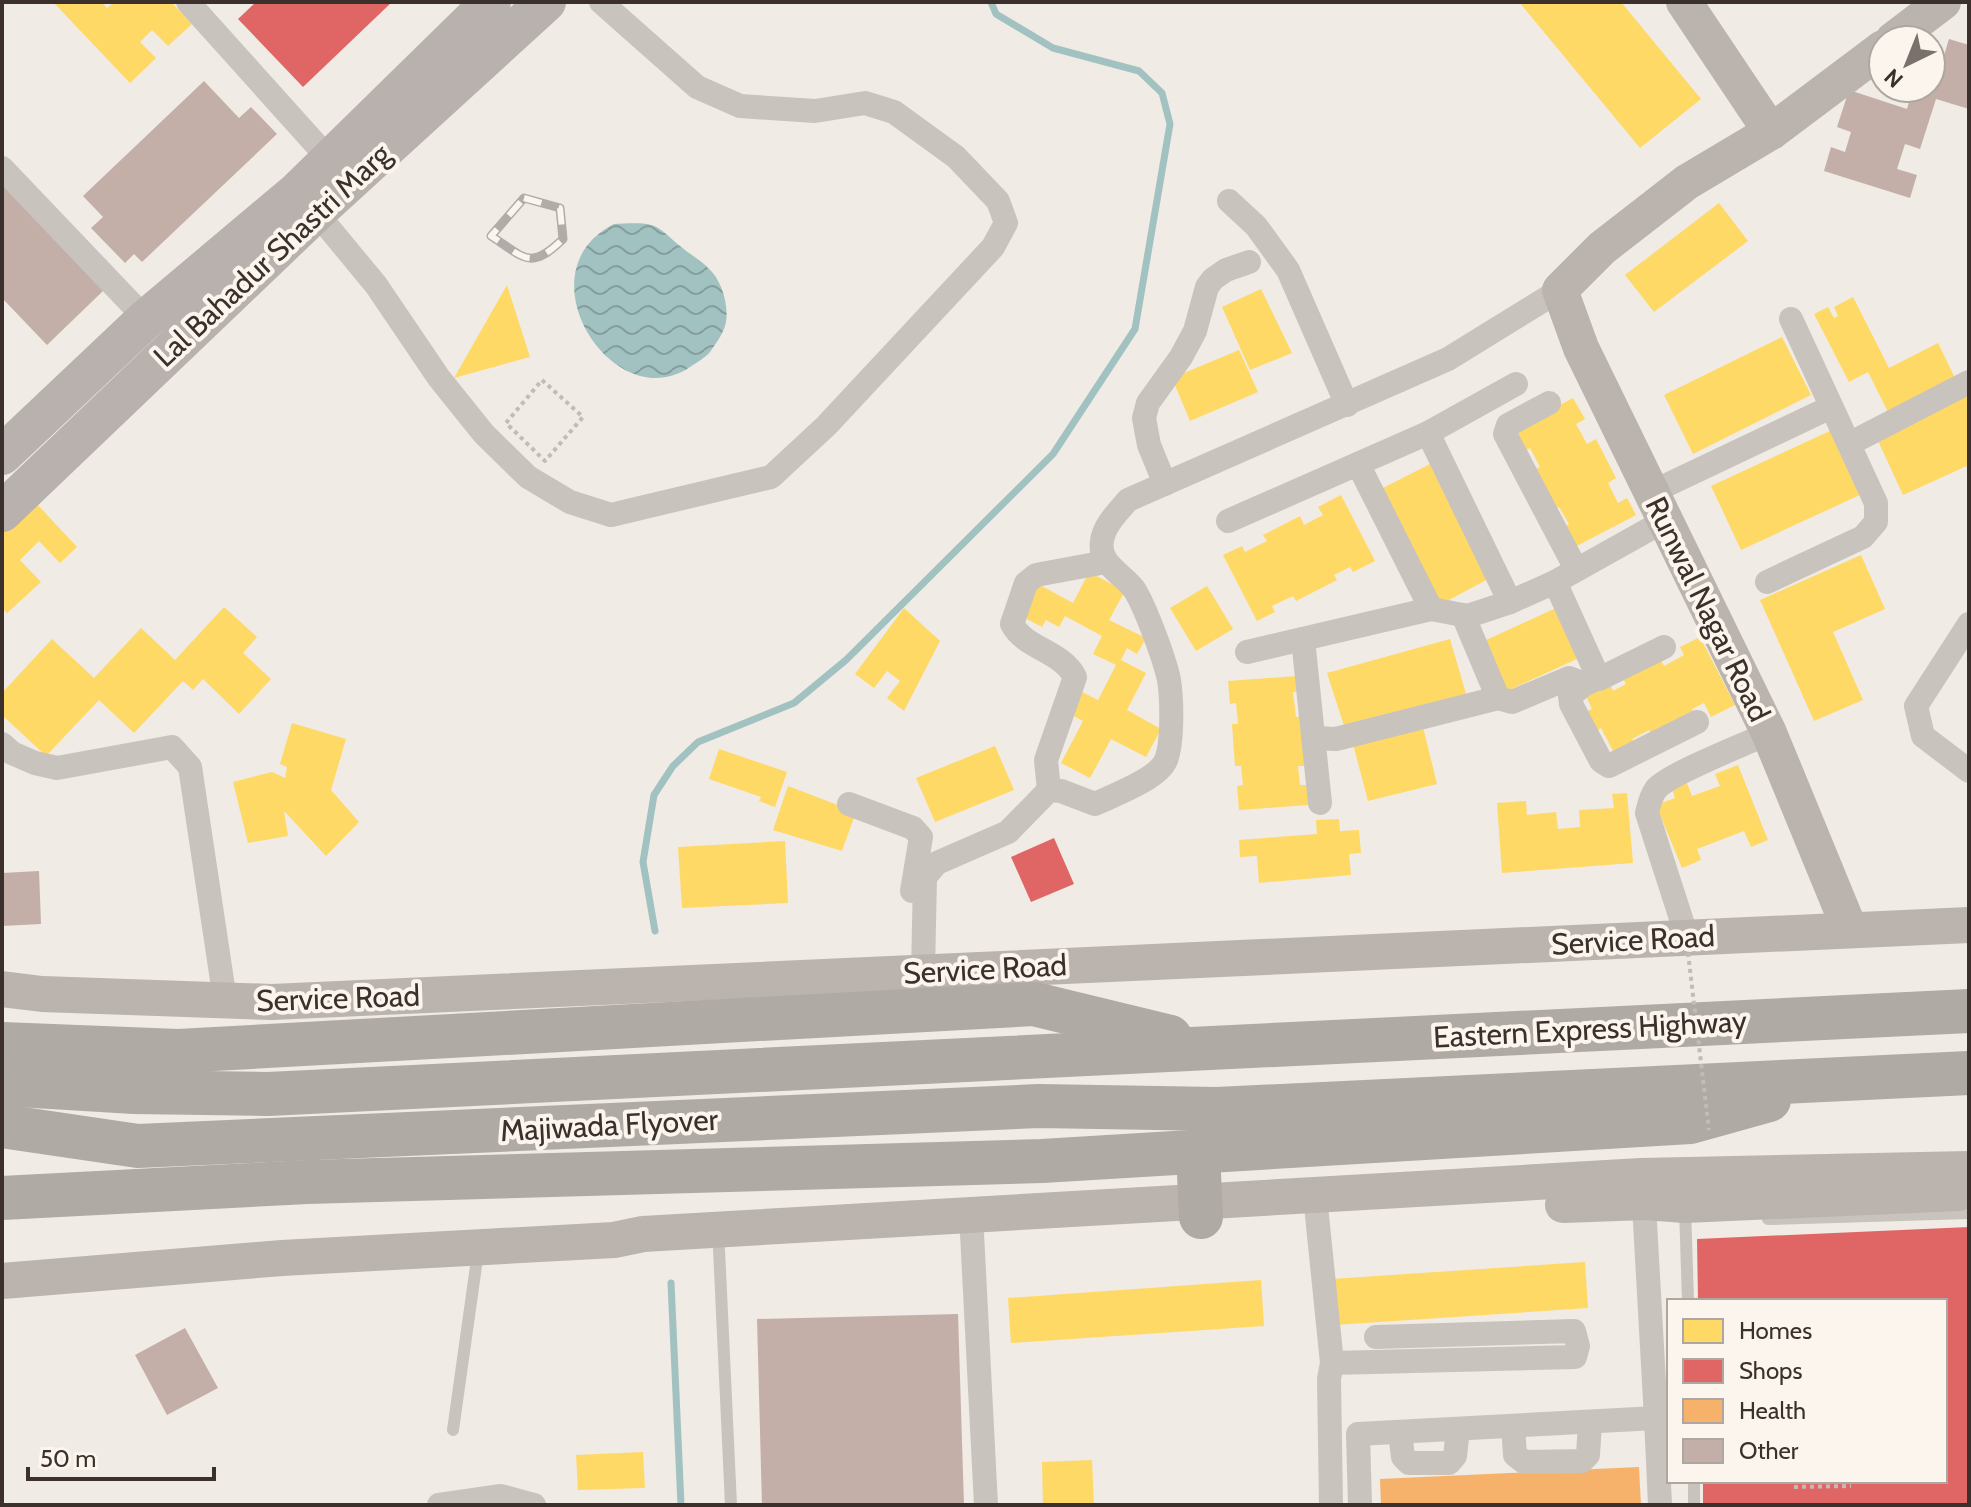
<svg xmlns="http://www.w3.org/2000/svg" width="1971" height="1507" viewBox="0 0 1971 1507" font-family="Cabin,sans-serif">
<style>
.water{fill:url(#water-waves)}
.homes{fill:#ffd966}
.shops{fill:#e06666}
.health{fill:#f6b26b}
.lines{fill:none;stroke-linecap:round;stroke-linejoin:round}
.stream{stroke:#a1c2c1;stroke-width:7}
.building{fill:#c3afa7}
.path{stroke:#c2bbb6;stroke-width:4;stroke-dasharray:4 4;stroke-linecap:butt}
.lane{stroke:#c9c3be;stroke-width:12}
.street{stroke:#c9c3be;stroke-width:24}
.secondary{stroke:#bab3ae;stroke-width:36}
.primary{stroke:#b8b1ad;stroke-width:40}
.highway{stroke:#afaaa4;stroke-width:44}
.rail-casing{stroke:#b1aca8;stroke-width:9}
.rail{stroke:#fbf5ee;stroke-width:6;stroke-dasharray:18;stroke-linecap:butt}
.path-bridge{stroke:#c2bbb6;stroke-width:4;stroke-dasharray:4 4;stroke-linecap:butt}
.labels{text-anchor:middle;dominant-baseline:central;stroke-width:8;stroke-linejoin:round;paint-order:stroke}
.street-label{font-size:30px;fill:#3b302b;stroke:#fbf5ee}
</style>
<defs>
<pattern id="water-waves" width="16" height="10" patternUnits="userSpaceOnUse" patternTransform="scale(2)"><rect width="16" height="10" fill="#a1c2c1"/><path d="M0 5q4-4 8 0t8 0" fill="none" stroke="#849e9d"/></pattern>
</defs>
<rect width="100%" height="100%" fill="#f0ebe5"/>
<path class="water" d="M614 224C625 224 639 222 651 225 661 227 672 240 680 246 689 254 701 260 709 269 723 281 732 314 723 331 720 338 714 346 710 352 705 358 697 362 690 367 614 419 519 272 614 224Z"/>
<g class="homes">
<path d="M53 2H102L107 8 114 2H171L192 24 168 46 152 30 140 42 156 58 130 83Z"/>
<path d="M1519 2H1621L1701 99 1640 148Z"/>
<path d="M1719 203 1748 241 1654 312 1625 275Z"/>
<path d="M507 285 530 357 454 378Z"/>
<path d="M1261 289 1292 353 1250 370 1222 307Z"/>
<path d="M1853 297 1889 368 1938 343 1955 378 1888 412 1868 372 1849 382 1814 314 1828 307 1834 318 1838 316 1834 307Z"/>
<path d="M1782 337 1811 395 1693 454 1664 395Z"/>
<path d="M1239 350 1258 392 1190 421 1172 378Z"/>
<path d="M1969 388V465L1903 495 1874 432Z"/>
<path d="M1573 398 1585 419 1576 424 1587 444 1596 439 1616 478 1608 483 1618 503 1627 498 1636 515 1573 548 1562 528 1569 524 1559 507 1553 510 1532 471 1540 467 1530 448 1522 452 1510 432Z"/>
<path d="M1834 429 1864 493 1741 550 1711 486Z"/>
<path d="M1430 464 1488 579 1436 607 1426 586 1431 583 1377 491Z"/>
<path d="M1341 495 1375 561 1353 572 1350 567 1334 575 1337 580 1296 601 1293 596 1272 606 1275 612 1257 621 1223 555 1242 546 1245 552 1267 541 1263 535 1300 516 1304 525 1323 515 1318 507Z"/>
<path d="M34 501 77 547 60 563 39 541 20 560 41 582 7 613 2 608V531Z"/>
<path d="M1861 555 1885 609 1833 632 1863 700 1814 721 1760 600Z"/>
<path d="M1089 572 1125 591 1109 620 1146 638 1137 654 1127 648 1121 660 1146 673 1127 710 1161 729 1146 757 1111 739 1090 778 1061 763 1083 721 1064 711 1076 689 1098 700 1116 665 1093 654 1102 636 1065 616 1059 627 1046 620 1042 627 1021 616 1038 584 1073 603Z"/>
<path d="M1207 586 1233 629 1196 651 1170 608Z"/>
<path d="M224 607 257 637 243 653 271 679 239 714 203 679 193 690 183 681 134 733 99 700 46 756 2 715V693L52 639 94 678 141 628 175 660Z"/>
<path d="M904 608 940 641 904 711 887 698 900 681 887 671 874 688 855 674Z"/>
<path d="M1556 608 1579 658 1507 691 1484 641Z"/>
<path d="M1700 637 1735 705 1711 717 1704 703 1692 709 1693 712 1651 734 1649 730 1632 739 1634 742 1614 753 1601 728 1591 734 1581 714 1592 709 1586 696 1610 683 1613 691 1626 684 1622 677 1660 658 1664 666 1684 655 1680 647Z"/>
<path d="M1450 639 1467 697 1346 732 1327 673Z"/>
<path d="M1298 676 1299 692H1293L1296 717 1301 716 1305 766H1298L1300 785H1307L1309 805 1239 810 1237 786 1243 785 1241 766H1235L1232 724H1238L1236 703 1230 704 1228 681Z"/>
<path d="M292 723 346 739 331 790 359 822 326 856 284 811 288 836 248 843 233 782 272 772 285 778 287 767 280 764Z"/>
<path d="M1423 727 1437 784 1368 801 1353 744Z"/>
<path d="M995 746 1014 790 935 822 916 778Z"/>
<path d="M719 749 787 772 775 807 759 801 761 797 709 779Z"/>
<path d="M1738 765 1768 840 1751 847 1744 831 1697 849 1701 860 1682 868 1656 805 1675 798 1672 789 1687 783 1692 796 1720 786 1715 774Z"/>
<path d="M788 786 856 812 842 851 773 830Z"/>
<path d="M1627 793 1633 863 1502 873 1497 803 1526 801 1527 815 1556 812 1558 829 1580 827 1579 810 1614 808 1612 794Z"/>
<path d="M1339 819 1340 831 1359 830 1361 853 1349 854 1351 875 1259 883 1257 856 1240 857 1239 840 1317 834 1316 820Z"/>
<path d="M785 841 788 903 682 908 678 847Z"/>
<path d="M1585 1262 1588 1308 1335 1325 1332 1279Z"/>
<path d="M1261 1280 1264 1326 1011 1343 1008 1298Z"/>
<path d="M643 1452 645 1488 578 1490 576 1455Z"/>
<path d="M1092 1460 1094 1505H1043L1042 1462Z"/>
</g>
<g class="shops">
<path d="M256 2H392L303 87 238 19Z"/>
<path d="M1054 838 1074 884 1031 902 1011 857Z"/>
<path d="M1969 1227V1505H1703V1481H1945V1301H1698L1697 1239Z"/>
</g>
<path class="health" d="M1639 1467 1641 1505H1381L1380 1479Z"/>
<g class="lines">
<g class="stream">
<path d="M655 931 643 862 654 795 673 766 698 742 794 703 846 660 1053 454 1135 329 1170 124 1162 93 1139 71 1053 48 996 14 991 2"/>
<path d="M671 1283 681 1505"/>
</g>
</g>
<g class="building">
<path d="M1949 39 1969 45V109L1936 99 1920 149 1905 144 1897 169 1917 175 1910 198 1824 171 1831 147 1845 152 1851 132 1837 127 1849 90 1907 109 1913 88H1931V80L1936 82Z"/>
<path d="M204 81 239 118 251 107 277 134 142 262 134 254 125 263 91 228 103 217 83 196Z"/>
<path d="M2 182 104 290 47 345 2 298Z"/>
<path d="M39 871 41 924 2 926V873Z"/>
<path d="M958 1314 964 1505H762L757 1319Z"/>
<path d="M185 1328 218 1388 167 1415 135 1355Z"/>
</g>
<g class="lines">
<g class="path">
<path d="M542 380 583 417 545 461 506 423Z"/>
<path d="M1794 1487 1851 1486"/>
</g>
<g class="lane">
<path d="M1685 1208 1688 1301"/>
<path d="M1768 1219 1969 1213"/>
<path d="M719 1249 731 1505"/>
<path d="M453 1430 478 1252"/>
<path d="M1694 1481V1505"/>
</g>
<g class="street">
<path d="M188 2 330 160"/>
<path d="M2 168 146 319"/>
<path d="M1229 201 1256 226 1288 270 1347 405"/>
<path d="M309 204 376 285 439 378 484 434 528 477 570 502 611 515 771 477 826 426 993 247 1006 223 998 201 956 157 894 112 865 103 815 111 740 106 697 87 601 2"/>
<path d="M1549 403 1508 425 1505 434 1576 569"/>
<path d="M1428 433 1510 602"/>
<path d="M1849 444 1969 382"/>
<path d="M1358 464 1431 609"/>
<path d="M1165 484 1149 445 1144 418 1148 403 1181 357 1195 331 1207 287 1213 279 1226 270 1249 262"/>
<path d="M1650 493 1831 407"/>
<path d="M1228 521 1428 433 1516 384"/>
<path d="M1555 582 1599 679 1664 647"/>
<path d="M1767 582 1863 537 1876 522V503L1791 319"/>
<path d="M1463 615 1498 698 1512 702 1569 678 1585 684 1592 681"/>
<path d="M1969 624 1916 706 1923 736 1969 771"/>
<path d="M1303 639 1320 803"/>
<path d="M1247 652 1431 609 1468 616 1510 602 1555 582 1664 521"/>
<path d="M1585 684 1570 696 1571 704 1601 761 1609 766 1697 722"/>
<path d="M1314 738 1336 739 1498 698"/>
<path d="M2 744 12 753 35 763 57 768 172 747 190 767 225 1000"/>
<path d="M1049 790 1046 760 1075 677C1062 651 1025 649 1012 624L1026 583 1036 575 1106 562"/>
<path d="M849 804 913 828 921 837 912 891"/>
<path d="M1687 937 1647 813C1649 804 1651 796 1656 789 1670 773 1746 744 1769 733"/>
<path d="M923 972 925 877 937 863 1008 832 1049 790 1061 791 1095 804C1114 795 1158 779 1166 760 1173 742 1172 699 1169 680 1165 660 1145 606 1134 589 1122 573 1098 564 1102 541 1104 525 1118 512 1128 500L1448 359 1560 290"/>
<path d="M1315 1196 1332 1363 1329 1379 1331 1505"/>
<path d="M971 1214 986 1505"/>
<path d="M1332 1363 1575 1357 1578 1346 1574 1331 1376 1337"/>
<path d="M1656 1418 1660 1505"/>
<path d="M1513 1426 1515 1455 1524 1462 1582 1461 1588 1455 1590 1423"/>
<path d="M1400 1432 1403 1457 1409 1463H1449L1455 1456 1458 1429"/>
<path d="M439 1505 501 1496 534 1505"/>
<path d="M1360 1505 1358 1434 1656 1418 1643 1187"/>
</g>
<g class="secondary">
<path d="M1684 2 1771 132"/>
<path d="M1893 40 1943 2"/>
<path d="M1850 930 1769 733 1581 348 1560 290 1602 248 1687 182 1771 132 1883 48"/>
<path d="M2 989 42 994 272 1002 1969 925"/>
<path d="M1563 1205 1645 1202 1685 1205 1959 1193"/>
<path d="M2 1281 282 1258 614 1240 643 1234 1641 1176 1969 1169"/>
</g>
<g class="primary">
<path d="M2 455 146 319 297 192 491 2"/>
<path d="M2 512 316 212 546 2"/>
</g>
<g class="highway">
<path d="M2 1044 178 1051 1034 1004 1170 1037"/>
<path d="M2 1084 134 1092 268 1094 1969 1011"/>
<path d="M2 1126 138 1146 1039 1106 1217 1109 1969 1073"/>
<path d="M1198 1152 1201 1217"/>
<path d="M2 1198 307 1182 1042 1161 1690 1122 1769 1100"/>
</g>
<g class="rail-casing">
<path id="rail" d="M524 198 560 208 563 239C530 271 525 258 491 236Z"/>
</g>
<use href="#rail" class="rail"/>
<path class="path-bridge" d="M1688 953 1709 1130"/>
</g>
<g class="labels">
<g class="street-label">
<text transform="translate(272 255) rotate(-43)">Lal Bahadur Shastri Marg</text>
<text transform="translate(1708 609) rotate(64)">Runwal Nagar Road</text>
<text transform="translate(1633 940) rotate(-3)">Service Road</text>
<text transform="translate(985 969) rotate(-3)">Service Road</text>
<text transform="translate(338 998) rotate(-2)">Service Road</text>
<text transform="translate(1590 1029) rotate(-3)">Eastern Express Highway</text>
<text transform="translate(609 1125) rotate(-3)">Majiwada Flyover</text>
</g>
</g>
<rect width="1971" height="1507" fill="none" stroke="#3b302b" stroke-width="8"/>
<rect x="1667" y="1299" width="280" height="184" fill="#fbf5ee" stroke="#aea6a0" stroke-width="2"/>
<rect x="1683" y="1319" width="40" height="24" fill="#ffd966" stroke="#aea6a0" stroke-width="2"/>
<text x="1739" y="1339" font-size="24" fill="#3b302b">Homes</text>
<rect x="1683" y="1359" width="40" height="24" fill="#e06666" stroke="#aea6a0" stroke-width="2"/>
<text x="1739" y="1379" font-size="24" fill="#3b302b">Shops</text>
<rect x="1683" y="1399" width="40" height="24" fill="#f6b26b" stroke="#aea6a0" stroke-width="2"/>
<text x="1739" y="1419" font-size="24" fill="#3b302b">Health</text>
<rect x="1683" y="1439" width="40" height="24" fill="#c3afa7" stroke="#aea6a0" stroke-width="2"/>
<text x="1739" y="1459" font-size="24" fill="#3b302b">Other</text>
<g transform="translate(1907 64) rotate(223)"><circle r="38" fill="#fbf5ee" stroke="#aea6a0" stroke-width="2"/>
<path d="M0-6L14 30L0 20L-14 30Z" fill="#7a716c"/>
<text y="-12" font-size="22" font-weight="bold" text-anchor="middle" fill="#3b302b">N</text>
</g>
<path d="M28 1467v12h186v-12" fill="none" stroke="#3b302b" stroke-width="4"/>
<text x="40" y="1467" font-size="24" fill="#3b302b" stroke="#fbf5ee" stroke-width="6" paint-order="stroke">50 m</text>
</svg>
